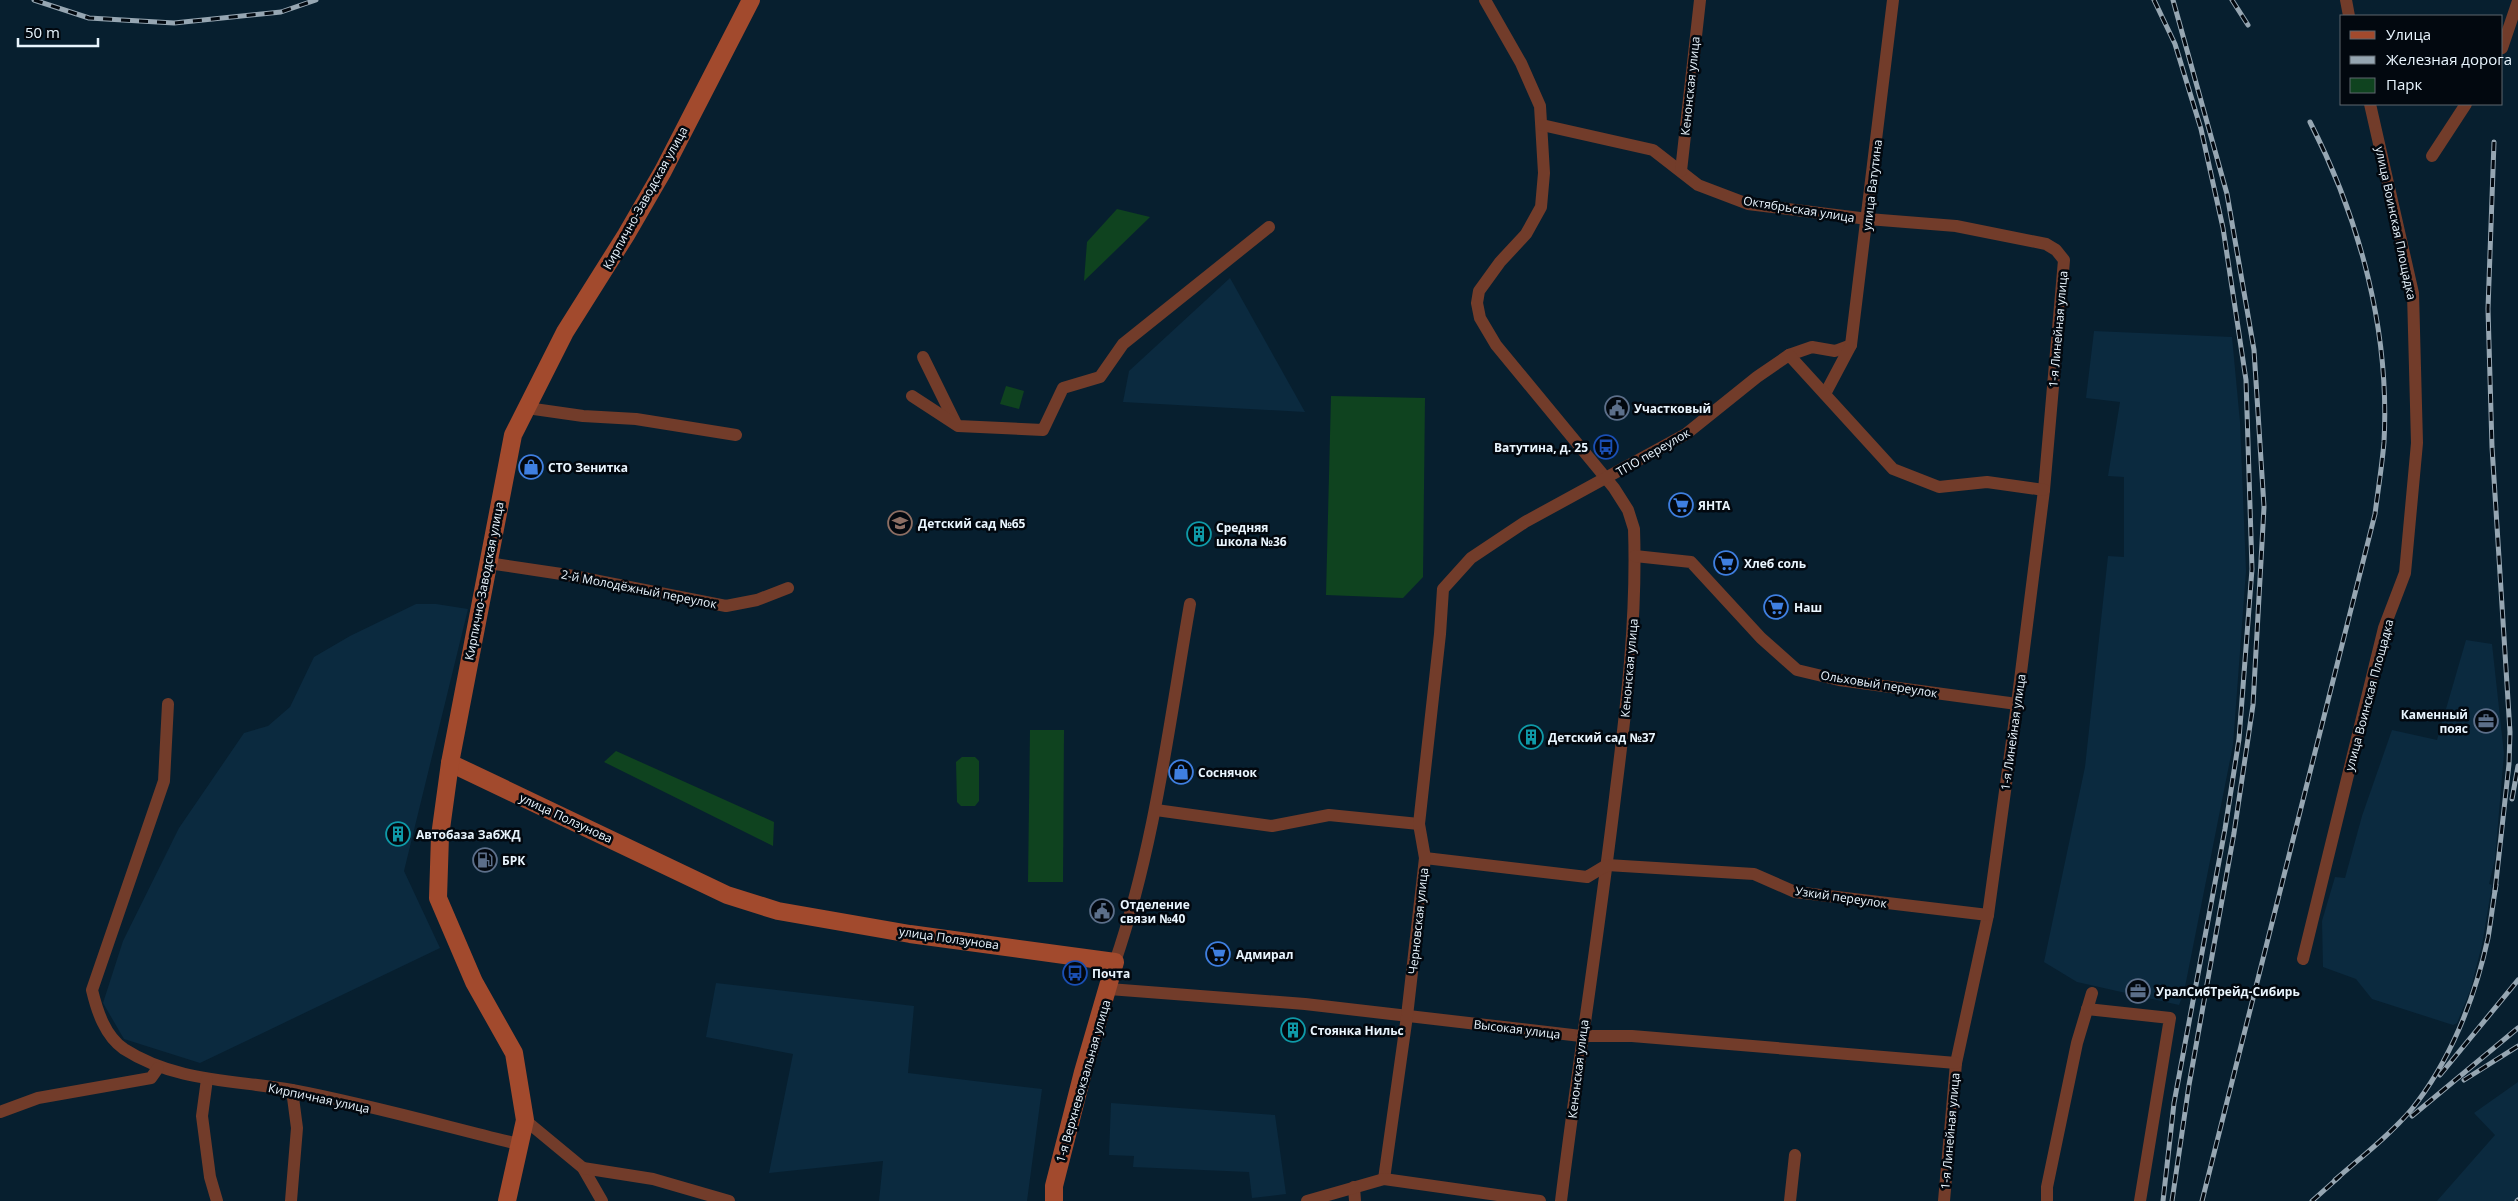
<svg xmlns="http://www.w3.org/2000/svg" width="2518" height="1201" viewBox="0 0 2518 1201" font-family="'Open Sans',sans-serif">
<style>
.built{fill:#0b2a3f}
.green{fill:#0f431f}
.lines{fill:none;stroke-linecap:round;stroke-linejoin:round}
.street{stroke:#723c2a;stroke-width:12}
.secondary{stroke:#a24a2d;stroke-width:18}
.rail-casing{stroke:#96a6b2;stroke-width:5}
.rail{stroke:#02080f;stroke-width:3;stroke-dasharray:9;stroke-linecap:butt}
.labels{text-anchor:middle;dominant-baseline:central;stroke-width:5;stroke-linejoin:round;paint-order:stroke}
.street-label{font-size:12px;fill:#e9f5fe;stroke:#02080f}
.poi-label{font-size:12px;font-weight:bold;fill:#e9f5fe;stroke:#02080f;text-anchor:start}
</style>
<rect width="100%" height="100%" fill="#071f2f"/>
<g class="built">
<path d="M1230 278 1305 412 1123 402 1129 371Z"/>
<path d="M2094 331 2232 337 2240 422 2246 571 2233 745 2184 992 2179 1005 2077 982 2044 962 2085 767 2108 556 2124 557V477L2108 476 2120 402 2086 398Z"/>
<path d="M416 604H436L468 609 404 871 440 948 200 1063 124 1039 103 1003 123 941 179 828 244 733 268 726 290 707 314 657 350 636Z"/>
<path d="M2466 640 2492 644 2504 754 2495 859 2489 884 2492 885 2482 945 2470 991 2457 1023 2453 1025 2372 999 2356 979 2323 967 2322 921 2335 877 2345 878 2362 816 2392 730 2437 740Z"/>
<path d="M716 983 914 1006 908 1073 1042 1089 1027 1201H879L883 1161 769 1173 793 1054 706 1037Z"/>
<path d="M2518 1082V1201H2437L2495 1135 2474 1113Z"/>
<path d="M1111 1103 1275 1115 1286 1194 1252 1198 1249 1172 1133 1167 1134 1156 1109 1155Z"/>
</g>
<g class="green">
<path d="M1117 209 1150 217 1084 281 1087 242Z"/>
<path d="M1006 386 1024 391 1019 409 1000 404Z"/>
<path d="M1331 396 1425 398 1423 577 1403 598 1326 595Z"/>
<path d="M1030 730H1064L1063 882H1028Z"/>
<path d="M616 751 774 822 773 846 604 762Z"/>
<path d="M962 757H975L979 761V801L975 806H961L957 802 956 762Z"/>
</g>
<g class="lines">
<g class="street">
<path d="M1485 0 1521 63 1540 106 1544 173 1541 207 1526 234 1500 262 1479 291 1477 303 1480 318 1496 345 1614 488 1628 510 1634 529C1637 616 1627 702 1616 789 1600 926 1578 1063 1561 1201"/>
<path d="M2346 0 2349 16"/>
<path d="M2502 48 2518 1"/>
<path d="M1542 125 1653 150 1698 185 1748 204 1868 219 1956 226 2046 244 2056 250 2064 260 2044 490 2017 704 1988 915 1956 1063 1944 1201"/>
<path d="M2432 156 2466 104"/>
<path d="M1681 171 1700 0"/>
<path d="M1789 355 1812 347 1835 351 1851 345"/>
<path d="M923 357 956 424"/>
<path d="M1825 394 1851 345 1893 0"/>
<path d="M912 396 958 426 1043 430 1063 388 1100 377 1123 344 1269 227"/>
<path d="M527 408 583 416 636 419 736 435"/>
<path d="M1635 556 1691 562 1761 638 1797 670 1839 680 2017 704"/>
<path d="M488 563 568 575 726 606 757 600 788 588"/>
<path d="M168 704 164 781 92 990C97 1011 105 1036 124 1049 175 1082 235 1080 292 1090 367 1104 444 1126 518 1144"/>
<path d="M1156 810 1272 826 1329 815 1419 824"/>
<path d="M1425 858 1587 877 1607 865 1754 874 1795 892 1988 915"/>
<path d="M2303 959 2384 628 2405 573 2417 443 2413 293 2370 104"/>
<path d="M1115 962C1155 845 1169 724 1190 604"/>
<path d="M1109 989 1305 1004 1581 1036H1632L1956 1063"/>
<path d="M2087 1009 2170 1018 2140 1201"/>
<path d="M207 1079 202 1116 210 1177 217 1201"/>
<path d="M0 1112 38 1098 151 1078 158 1068"/>
<path d="M525 1120 583 1168 602 1201"/>
<path d="M583 1168 653 1179 729 1201"/>
<path d="M1384 1179 1407 1016 1425 858 1419 824 1440 634 1443 589 1471 558 1525 522 1686 434 1757 377 1789 355 1893 469 1939 487 1987 482 2044 490"/>
<path d="M1354 1187 1355 1201"/>
<path d="M291 1201 297 1128 292 1090"/>
<path d="M1307 1201 1384 1179 1540 1201"/>
<path d="M1790 1201 1795 1155"/>
<path d="M2047 1201V1187L2077 1043 2092 993"/>
</g>
<g class="secondary">
<path d="M450 763 727 895 778 911 910 934 1115 962 1083 1072 1054 1186V1201"/>
<path d="M507 1201 525 1120 514 1053 474 982 438 898 440 836 450 763 513 435 565 332 626 235 663 171 751 0"/>
</g>
<g class="rail-casing">
<g id="rail">
<path d="M34 0 89 18 174 23 281 12 316 0"/>
<path d="M2154 0 2175 44 2201 129 2223 228 2246 380 2252 569 2239 739 2225 829 2174 1103 2163 1201"/>
<path d="M2232 0 2248 25"/>
<path d="M2494 142 2488 309 2492 447 2510 732 2509 764 2495 891"/>
<path d="M2512 799 2518 766"/>
<path d="M2440 1075 2518 980"/>
<path d="M2464 1080 2518 1046"/>
<path d="M2412 1116 2518 1028"/>
<path d="M2335 1180C2360 1158 2389 1136 2411 1110 2450 1062 2475 998 2488 938 2491 920 2493 902 2496 885"/>
<path d="M2172 1201 2189 1085 2234 833 2253 705 2264 507 2254 350 2227 194 2173 0"/>
<path d="M2202 1201 2375 514C2378 490 2382 466 2384 442 2390 331 2360 220 2310 122"/>
<path d="M2312 1201 2339 1177"/>
<path d="M2517 1201 2518 1200"/>
</g>
</g>
<use href="#rail" class="rail"/>
</g>
<defs>
<g id="civic-ring" transform="scale(1.25)"><circle r="9.5" fill="#02080f" stroke="#5c6f8a" stroke-width="1.5"/><path d="M-.6-6.5H3V-4.5H.6V-3L4-1V1h2V6H-6V1h2V-1L-.6-3ZM-1.2 2.5V6h2.4V2.5Z" fill="#5c6f8a"/></g>
<g id="bus-ring" transform="scale(1.25)"><circle r="9.5" fill="#02080f" stroke="#1a4fb4" stroke-width="1.5"/><path d="M-5-6H5V4H4V6H2V4H-2V6H-4V4H-5ZM-3.5-4V0h7V-4ZM-3.5 1.2v1.5H-2V1.2ZM2 1.2v1.5H3.5V1.2Z" fill="#1a4fb4"/></g>
<g id="shop-ring" transform="scale(1.25)"><circle r="9.5" fill="#02080f" stroke="#3f7fe0" stroke-width="1.5"/><path d="M-5-2.5h2.3a2.7 3.5 0 0 1 5.4 0H5L5.5 6h-11ZM-1.5-2.5h3a1.5 2.3 0 0 0-3 0Z" fill="#3f7fe0"/></g>
<g id="supermarket-ring" transform="scale(1.25)"><circle r="9.5" fill="#02080f" stroke="#3f7fe0" stroke-width="1.5"/><path d="M-6-5.5h2.5l.6 2H6L4.5 2H-2.5L-4.4-4H-6ZM-1.5 3.2a1.3 1.3 0 1 0 .1 0ZM3 3.2a1.3 1.3 0 1 0 .1 0Z" fill="#3f7fe0"/></g>
<g id="school-ring" transform="scale(1.25)"><circle r="9.5" fill="#02080f" stroke="#8d6e63" stroke-width="1.5"/><path d="M0-5L7-2L0 1L-7-2ZM-4 1L0 2.5L4 1V4Q0 6-4 4Z" fill="#8d6e63"/></g>
<g id="building-ring" transform="scale(1.25)"><circle r="9.5" fill="#02080f" stroke="#0f9aa8" stroke-width="1.5"/><path d="M-4-6H4V6H1V3H-1V6H-4ZM-2.5-4.3h1.7v1.8h-1.7ZM.8-4.3h1.7v1.8H.8ZM-2.5-1h1.7V.8h-1.7ZM.8-1h1.7V.8H.8Z" fill="#0f9aa8"/></g>
<g id="office-ring" transform="scale(1.25)"><circle r="9.5" fill="#02080f" stroke="#5c6f8a" stroke-width="1.5"/><path d="M-6-3h4V-5.5h4V-3h4V5H-6ZM-1-4.5V-3h2v-1.5ZM-6 0V1H6V0Z" fill="#5c6f8a"/></g>
<g id="fuel-ring" transform="scale(1.25)"><circle r="9.5" fill="#02080f" stroke="#5c6f8a" stroke-width="1.5"/><path d="M-5.5-6h7V0h2V4h1.3V-2.5L3-4.5l.8-.8L6-3V5H2.5V1h-1V6h-7ZM-4.2-4.7v3.2H.2V-4.7Z" fill="#5c6f8a"/></g>
</defs>
<g fill-rule="evenodd">
<use href="#civic-ring" x="1617" y="408"/>
<use href="#bus-ring" x="1606" y="447"/>
<use href="#shop-ring" x="531" y="467"/>
<use href="#supermarket-ring" x="1681" y="505"/>
<use href="#school-ring" x="900" y="523"/>
<use href="#building-ring" x="1199" y="534"/>
<use href="#supermarket-ring" x="1726" y="563"/>
<use href="#supermarket-ring" x="1776" y="607"/>
<use href="#office-ring" x="2486" y="721"/>
<use href="#building-ring" x="1531" y="737"/>
<use href="#shop-ring" x="1181" y="772"/>
<use href="#building-ring" x="398" y="834"/>
<use href="#fuel-ring" x="485" y="860"/>
<use href="#civic-ring" x="1102" y="911"/>
<use href="#supermarket-ring" x="1218" y="954"/>
<use href="#bus-ring" x="1075" y="973"/>
<use href="#office-ring" x="2138" y="991"/>
<use href="#building-ring" x="1293" y="1030"/>
</g>
<g class="labels">
<g class="street-label">
<text transform="translate(1690 86) rotate(-84)">Кенонская улица</text>
<text transform="translate(1872 185) rotate(-83)">улица Ватутина</text>
<text transform="translate(645 198) rotate(-61)">Кирпично-Заводская улица</text>
<text transform="translate(1799 209) rotate(9)">Октябрьская улица</text>
<text transform="translate(2396 223) rotate(78)">улица Воинская Площадка</text>
<text transform="translate(2058 329) rotate(-85)">1-я Линейная улица</text>
<text transform="translate(1653 452) rotate(-30)">ТПО переулок</text>
<text transform="translate(484 581) rotate(-79)">Кирпично-Заводская улица</text>
<text transform="translate(639 589) rotate(11)">2-й Молодёжный переулок</text>
<text transform="translate(1629 668) rotate(-85)">Кенонская улица</text>
<text transform="translate(1879 684) rotate(9)">Ольховый переулок</text>
<text transform="translate(2369 695) rotate(-75)">улица Воинская Площадка</text>
<text transform="translate(2013 732) rotate(-82)">1-я Линейная улица</text>
<text transform="translate(566 818) rotate(25)">улица Ползунова</text>
<text transform="translate(1841 897) rotate(8)">Узкий переулок</text>
<text transform="translate(1418 921) rotate(-84)">Черновская улица</text>
<text transform="translate(949 938) rotate(8)">улица Ползунова</text>
<text transform="translate(1517 1029) rotate(7)">Высокая улица</text>
<text transform="translate(1578 1069) rotate(-83)">Кенонская улица</text>
<text transform="translate(1083 1081) rotate(-74)">1-я Верхневокзальная улица</text>
<text transform="translate(319 1098) rotate(12)">Кирпичная улица</text>
<text transform="translate(1950 1131) rotate(-85)">1-я Линейная улица</text>
</g>
<g class="poi-label">
<text x="1634" y="408">Участковый</text>
<text x="1588" y="447" text-anchor="end">Ватутина, д. 25</text>
<text x="548" y="467">СТО Зенитка</text>
<text x="1698" y="505">ЯНТА</text>
<text x="918" y="523">Детский сад №65</text>
<text x="1216" y="527">Средняя<tspan x="1216" dy="14">школа №36</tspan></text>
<text x="1744" y="563">Хлеб соль</text>
<text x="1794" y="607">Наш</text>
<text x="2468" y="714" text-anchor="end">Каменный<tspan x="2468" dy="14">пояс</tspan></text>
<text x="1548" y="737">Детский сад №37</text>
<text x="1198" y="772">Соснячок</text>
<text x="416" y="834">Автобаза ЗабЖД</text>
<text x="502" y="860">БРК</text>
<text x="1120" y="904">Отделение<tspan x="1120" dy="14">связи №40</tspan></text>
<text x="1236" y="954">Адмирал</text>
<text x="1092" y="973">Почта</text>
<text x="2156" y="991">УралСибТрейд-Сибирь</text>
<text x="1310" y="1030">Стоянка Нильс</text>
</g>
</g>
<rect x="2340" y="15" width="162" height="90" fill="#02080f" stroke="#5e676f"/>
<rect x="2350" y="31" width="25" height="8" fill="#a24a2d" stroke="#5e676f"/>
<text x="2386" y="40" font-size="15" fill="#e9f5fe">Улица</text>
<rect x="2350" y="56" width="25" height="8" fill="#96a6b2" stroke="#5e676f"/>
<text x="2386" y="65" font-size="15" fill="#e9f5fe">Железная дорога</text>
<rect x="2350" y="78" width="25" height="15" fill="#0f431f" stroke="#5e676f"/>
<text x="2386" y="90" font-size="15" fill="#e9f5fe">Парк</text>
<path d="M18 38v8h80v-8" fill="none" stroke="#e9f5fe" stroke-width="2.5"/>
<text x="25" y="38" font-size="15" fill="#e9f5fe" stroke="#02080f" stroke-width="4" paint-order="stroke">50 m</text>
</svg>
